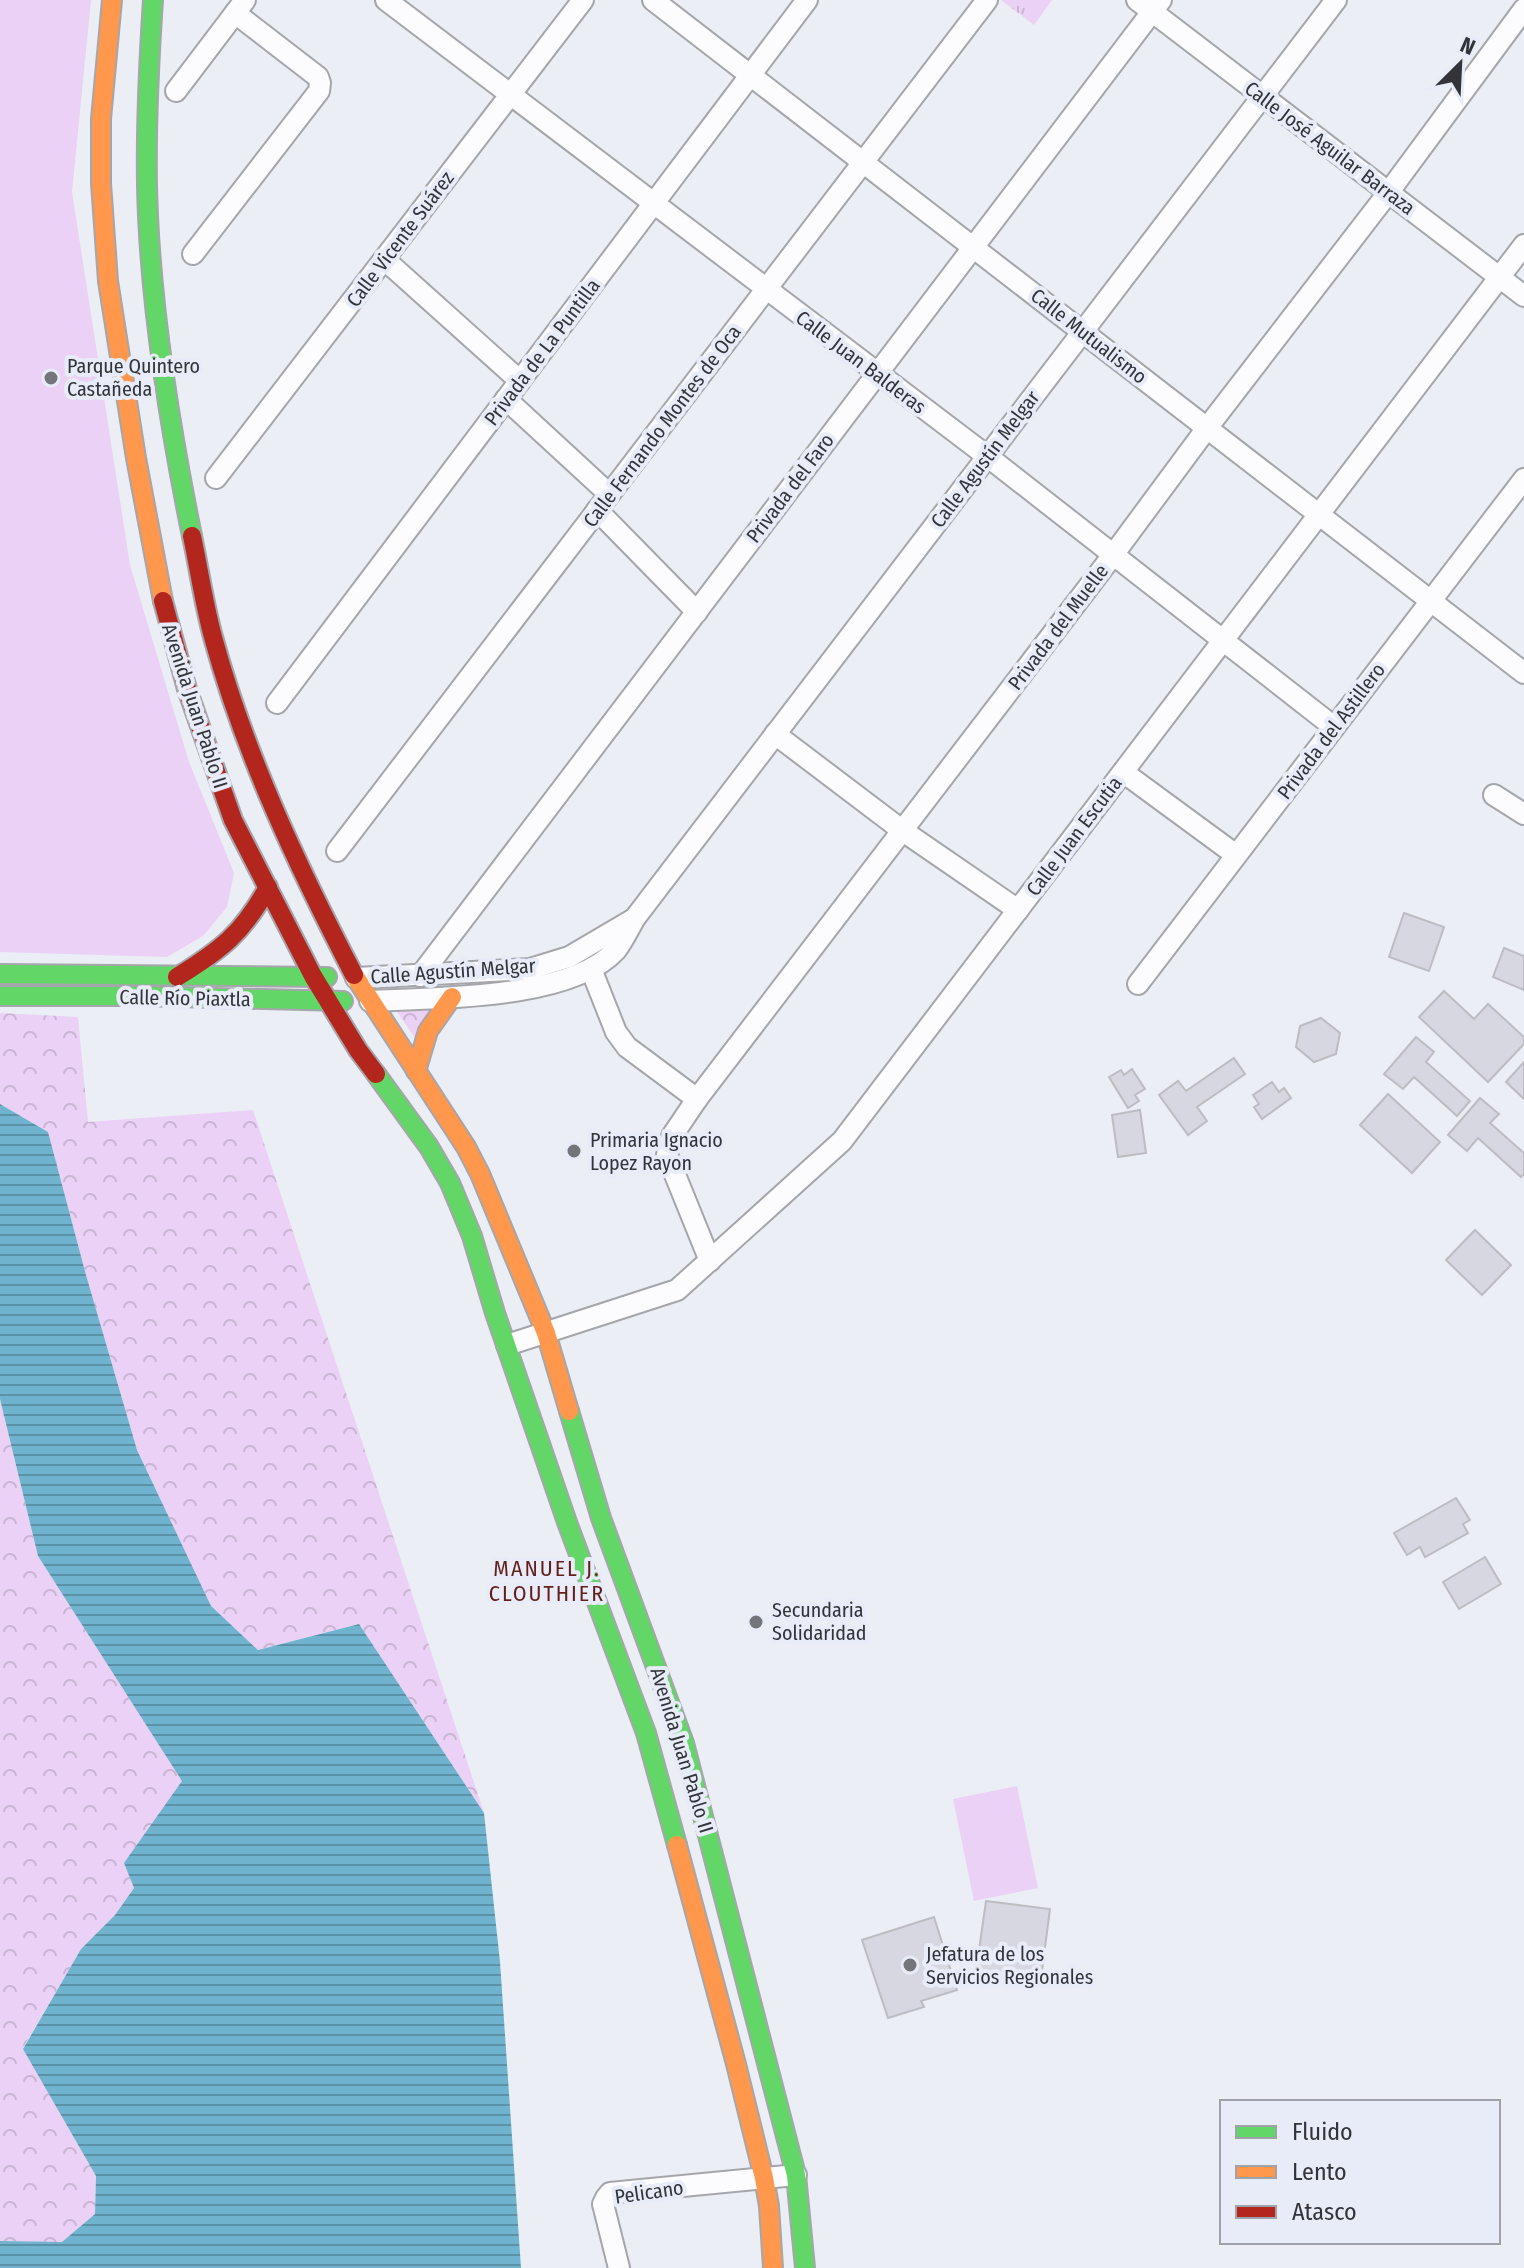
<svg xmlns="http://www.w3.org/2000/svg" width="1524" height="2268" viewBox="0 0 1524 2268" font-family="'Fira Sans Condensed',sans-serif">
<style>
.grass{fill:url(#grass-tufts)}
.park{fill:url(#park-crowns)}
.pitch{fill:#ead1f5}
.water{fill:url(#water-rules)}
.building{fill:#d7d7e2;stroke:#bcbcc1;stroke-width:2}
.lines{fill:none;stroke-linecap:round;stroke-linejoin:round}
.street-casing{stroke:#a5a6ab;stroke-width:24}
.fast-casing{stroke:#a5a6ab;stroke-width:22}
.slow-casing{stroke:#a5a6ab;stroke-width:22}
.jam-casing{stroke:#a5a6ab;stroke-width:22}
.street{stroke:#fcfcfe;stroke-width:20}
.fast{stroke:#63d668;stroke-width:18}
.slow{stroke:#ff974d;stroke-width:18}
.jam{stroke:#b3261e;stroke-width:18}
.poi-dot{fill:#73757b;stroke:#e8ecf9;stroke-width:3}
.labels{text-anchor:middle;dominant-baseline:central;stroke-width:8;stroke-linejoin:round;paint-order:stroke}
.street-label{font-size:20px;fill:#323439;stroke:#e8ecf9}
.poi-label{font-size:20px;fill:#323439;stroke:#e8ecf9;text-anchor:start}
.neighbourhood-label{font-size:22px;letter-spacing:2px;fill:#631f1a;stroke:#e8ecf9}
</style>
<defs>
<pattern id="grass-tufts" width="24" height="20" patternUnits="userSpaceOnUse" patternTransform="scale(2)"><rect width="24" height="20" fill="#ead1f5"/><path d="M3 7l-1-3M5 7V3M7 7l1-3M15 17l-1-3M17 17v-4M19 17l1-3" fill="none" stroke="#c9b4d3"/></pattern>
<pattern id="park-crowns" width="20" height="18" patternUnits="userSpaceOnUse" patternTransform="scale(2)"><rect width="20" height="18" fill="#ead1f5"/><path d="M2 6a3 3 0 1 1 6 0M12 15a3 3 0 1 1 6 0" fill="none" stroke="#c9b4d3"/></pattern>
<pattern id="water-rules" width="6" height="5" patternUnits="userSpaceOnUse" patternTransform="scale(2)"><rect width="6" height="5" fill="#6fb3ce"/><path d="M0 2.5h6" fill="none" stroke="#5c92a8"/></pattern>
</defs>
<rect width="100%" height="100%" fill="#eceef5"/>
<path class="grass" d="M1001 0H1052L1034 25Z"/>
<g class="park">
<path d="M393 1006H431L415 1038Z"/>
<path d="M0 1013 78 1017 88 1122 253 1110 484 1813 359 1624 258 1650 211 1607 137 1450 86 1275 48 1132 0 1104Z"/>
<path d="M0 1399 38 1556 183 1781 125 1863 134 1888 115 1915 81 1949 23 2048 96 2176 95 2214 62 2243 0 2241Z"/>
</g>
<g class="pitch">
<path d="M0 0H91L72 192 130 565 189 762 234 873 227 907 203 936 167 957 0 952Z"/>
<path d="M1017 1786 1038 1888 974 1901 953 1799Z"/>
</g>
<path class="water" d="M0 1104 48 1132 86 1275 137 1450 211 1606 258 1650 359 1624 484 1813 500 1962 521 2268H0V2241L62 2242 95 2214 96 2176 23 2049 81 1949 115 1915 134 1888 124 1863 182 1781 38 1556 0 1399Z"/>
<g class="building">
<path d="M1404 913 1444 927 1429 971 1389 957Z"/>
<path d="M1504 948 1524 956V990L1493 977Z"/>
<path d="M1444 991 1474 1019 1488 1004 1524 1037V1044L1488 1082 1419 1017Z"/>
<path d="M1321 1018 1340 1033 1336 1054 1314 1062 1296 1047 1300 1026Z"/>
<path d="M1416 1037 1434 1052 1426 1062 1470 1101 1457 1116 1414 1077 1403 1089 1384 1074Z"/>
<path d="M1234 1058 1245 1074 1197 1107 1207 1121 1188 1135 1159 1095 1178 1081 1186 1091Z"/>
<path d="M1524 1062V1099L1506 1082Z"/>
<path d="M1132 1069 1145 1089 1135 1095 1139 1101 1128 1108 1109 1077 1121 1070 1124 1075Z"/>
<path d="M1272 1082 1279 1092 1284 1088 1291 1098 1262 1119 1254 1107 1259 1104 1253 1095Z"/>
<path d="M1388 1094 1440 1142 1412 1173 1360 1125Z"/>
<path d="M1480 1098 1499 1114 1490 1123 1524 1153V1174L1521 1177 1478 1138 1467 1151 1448 1135Z"/>
<path d="M1140 1110 1146 1153 1118 1157 1112 1115Z"/>
<path d="M1475 1230 1511 1265 1482 1295 1446 1260Z"/>
<path d="M1456 1498 1470 1520 1463 1524 1468 1533 1425 1557 1420 1547 1407 1555 1394 1533Z"/>
<path d="M1485 1557 1501 1584 1459 1609 1443 1582Z"/>
<path d="M986 1901 1050 1909 1040 1986 975 1978Z"/>
<path d="M934 1917 957 1990 921 2001 924 2007 888 2018 862 1940Z"/>
</g>
<g class="lines">
<g class="street-casing">
<g id="street">
<path d="M386 0 987 456 1334 727"/>
<path d="M653 0 1524 673"/>
<path d="M1137 0 1524 296"/>
<path d="M176 91 245 0"/>
<path d="M193 254 319 91 320 83 318 77 235 13"/>
<path d="M384 259 520 381"/>
<path d="M506 399 609 494"/>
<path d="M216 478 583 0"/>
<path d="M597 510 697 612"/>
<path d="M277 703 807 0"/>
<path d="M775 734 903 831 1018 910"/>
<path d="M1123 772 1236 855"/>
<path d="M1494 795 1524 814"/>
<path d="M337 851 987 0"/>
<path d="M591 969 616 1032 627 1047 697 1099"/>
<path d="M420 976 1161 0"/>
<path d="M356 978 530 969 569 957 632 920"/>
<path d="M1138 984 1524 479"/>
<path d="M370 1001C433 998 571 1000 616 950 623 941 629 928 635 918L1336 0"/>
<path d="M710 1261 667 1155 672 1136 697 1099 1113 555 1207 428 1388 193 1524 9"/>
<path d="M507 1345 677 1290 842 1141 1524 245"/>
<path d="M619 2268 603 2204 606 2198 610 2193 796 2175"/>
</g>
</g>
<g class="fast-casing">
<g id="fast">
<path d="M153 0C149 61 146 122 147 184 149 299 169 423 192 536"/>
<path d="M0 974 327 977"/>
<path d="M0 996H137L343 1001"/>
<path d="M376 1074 429 1147 450 1183 472 1236 495 1313 568 1525 646 1733 677 1845"/>
<path d="M569 1411 601 1518 684 1743 796 2175 805 2268"/>
</g>
</g>
<g class="slow-casing">
<g id="slow">
<path d="M112 0 101 119V183L108 281 136 458 163 601"/>
<path d="M354 975 466 1147 480 1174 546 1333 569 1411"/>
<path d="M416 1071 428 1031 452 997"/>
<path d="M677 1845 736 2064 764 2178 769 2206 773 2268"/>
</g>
</g>
<g class="jam-casing">
<g id="jam">
<path d="M192 536C199 569 204 604 213 637 245 755 298 867 354 975"/>
<path d="M163 601 187 689 233 820 313 976 358 1050 376 1074"/>
<path d="M177 977C221 950 243 933 268 887"/>
</g>
</g>
<use href="#street" class="street"/>
<use href="#fast" class="fast"/>
<use href="#slow" class="slow"/>
<use href="#jam" class="jam"/>
</g>
<g class="poi-dot">
<circle cx="51" cy="378" r="8"/>
<circle cx="574" cy="1151" r="8"/>
<circle cx="756" cy="1622" r="8"/>
<circle cx="910" cy="1965" r="8"/>
</g>
<g class="labels">
<g class="street-label">
<text transform="translate(1330 148) rotate(37)">Calle José Aguilar Barraza</text>
<text transform="translate(400 239) rotate(-53)">Calle Vicente Suárez</text>
<text transform="translate(1089 336) rotate(38)">Calle Mutualismo</text>
<text transform="translate(542 352) rotate(-53)">Privada de La Puntilla</text>
<text transform="translate(861 362) rotate(37)">Calle Juan Balderas</text>
<text transform="translate(662 426) rotate(-53)">Calle Fernando Montes de Oca</text>
<text transform="translate(985 459) rotate(-53)">Calle Agustín Melgar</text>
<text transform="translate(790 488) rotate(-53)">Privada del Faro</text>
<text transform="translate(1058 627) rotate(-53)">Privada del Muelle</text>
<text transform="translate(195 706) rotate(72)">Avenida Juan Pablo II</text>
<text transform="translate(1331 731) rotate(-53)">Privada del Astillero</text>
<text transform="translate(1074 836) rotate(-53)">Calle Juan Escutia</text>
<text transform="translate(453 971) rotate(-4)">Calle Agustín Melgar</text>
<text transform="translate(185 998) rotate(1)">Calle Río Piaxtla</text>
<text transform="translate(682 1750) rotate(73)">Avenida Juan Pablo II</text>
<text transform="translate(649 2192) rotate(-8)">Pelicano</text>
</g>
<g class="poi-label">
<text x="67" y="366">Parque Quintero<tspan x="67" dy="23">Castañeda</tspan></text>
<text x="590" y="1140">Primaria Ignacio<tspan x="590" dy="23">Lopez Rayon</tspan></text>
<text x="772" y="1610">Secundaria<tspan x="772" dy="23">Solidaridad</tspan></text>
<text x="926" y="1954">Jefatura de los<tspan x="926" dy="23">Servicios Regionales</tspan></text>
</g>
<g class="neighbourhood-label">
<text x="547" y="1568">MANUEL J.<tspan x="547" dy="25">CLOUTHIER</tspan></text>
</g>
</g>
<rect x="1220" y="2100" width="280" height="144" fill="#e8ecf9" stroke="#9fa2ac" stroke-width="2"/>
<rect x="1236" y="2126" width="40" height="12" fill="#63d668" stroke="#9fa2ac" stroke-width="2"/>
<text x="1292" y="2140" font-size="24" fill="#323439">Fluido</text>
<rect x="1236" y="2166" width="40" height="12" fill="#ff974d" stroke="#9fa2ac" stroke-width="2"/>
<text x="1292" y="2180" font-size="24" fill="#323439">Lento</text>
<rect x="1236" y="2206" width="40" height="12" fill="#b3261e" stroke="#9fa2ac" stroke-width="2"/>
<text x="1292" y="2220" font-size="24" fill="#323439">Atasco</text>
<g transform="translate(1460 64) rotate(24)" stroke="#e8ecf9" stroke-width="6" paint-order="stroke">
<path d="M0-6L14 30L0 20L-14 30Z" fill="#323439"/>
<text y="-12" font-size="22" font-weight="bold" text-anchor="middle" fill="#323439">N</text>
</g>
</svg>
